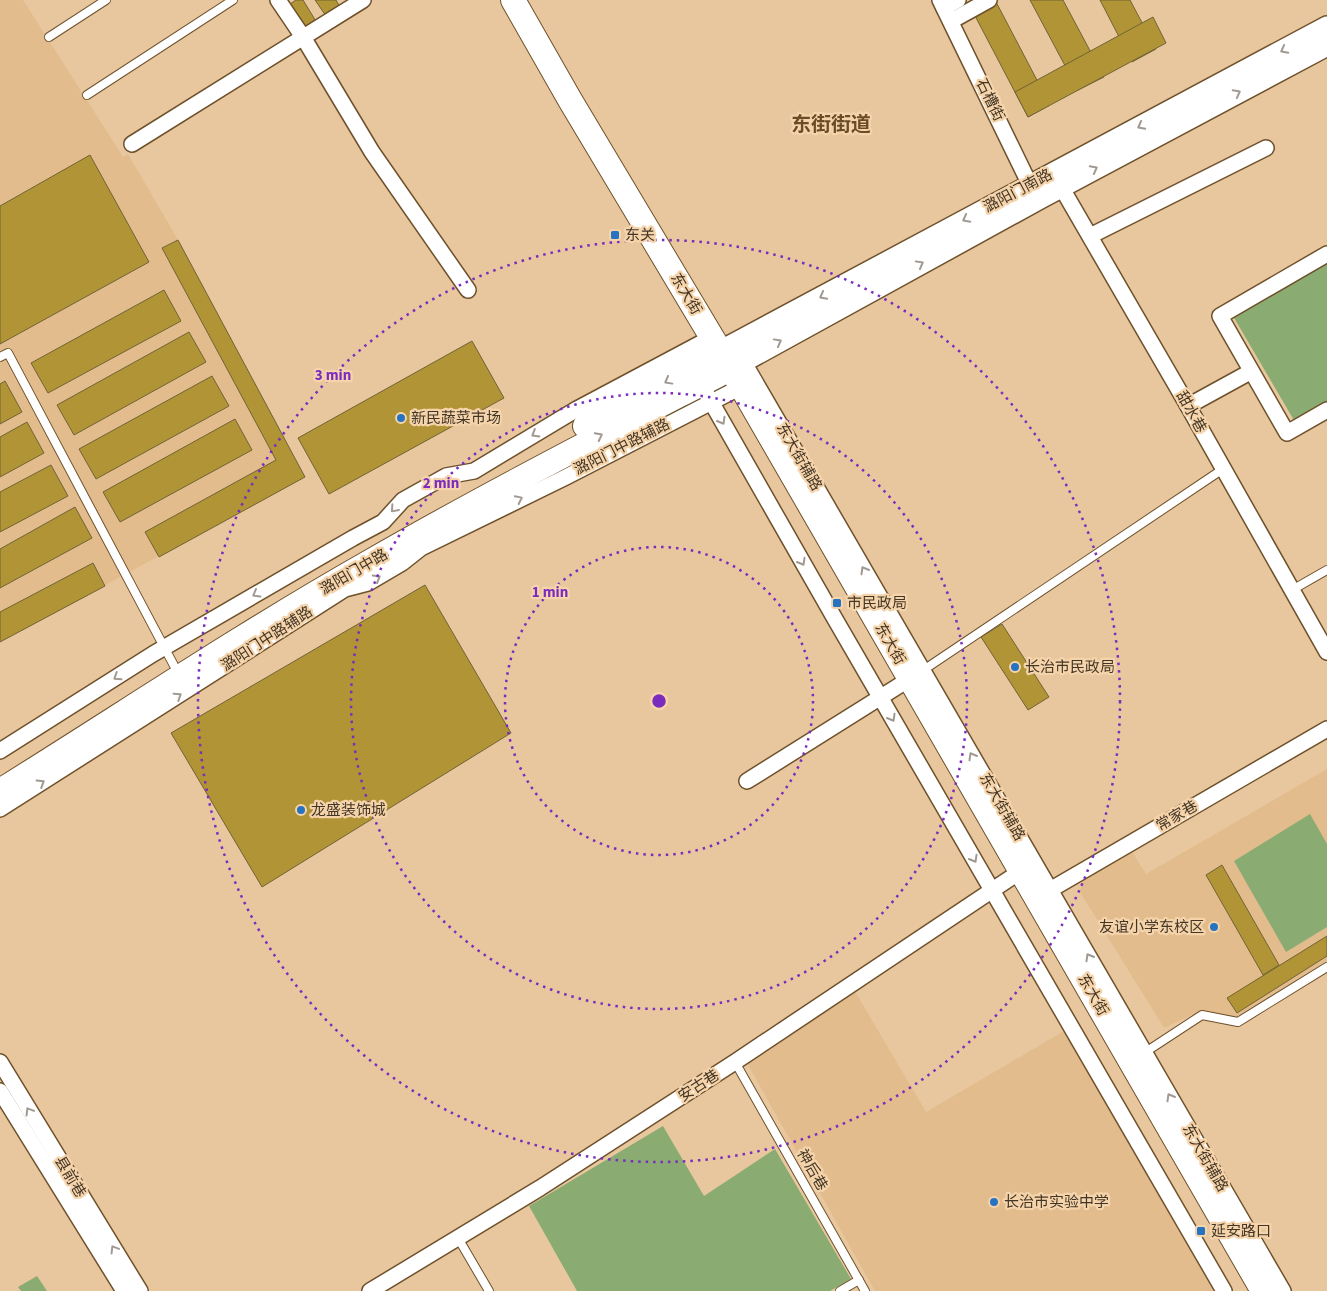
<svg xmlns="http://www.w3.org/2000/svg" width="1327" height="1291" viewBox="0 0 1327 1291" font-family="'Source Sans 3','Noto Sans SC',sans-serif">
<style>
.built{fill:#e2bc8d}
.green{fill:#8aac72}
.building{fill:#b09435;stroke:#716336}
.lines{fill:none;stroke-linecap:round;stroke-linejoin:round}
.lane-casing{stroke:#6e512b;stroke-width:10}
.street-casing{stroke:#6e512b;stroke-width:18}
.secondary-casing{stroke:#6e512b;stroke-width:24}
.primary-casing{stroke:#6e512b;stroke-width:26}
.lane{stroke:#fff;stroke-width:8}
.street{stroke:#fff;stroke-width:15}
.secondary{stroke:#fff;stroke-width:21}
.primary{stroke:#fff;stroke-width:24}
.oneway{stroke:#a19a92}
.ring{fill:none;stroke:#7b2cbf;stroke-width:2.5;stroke-dasharray:2.5 5}
.poi-dot{fill:#2673c2;stroke:#f6d4ab;stroke-width:2}
.labels{text-anchor:middle;dominant-baseline:central;stroke-width:4.5;stroke-linejoin:round;paint-order:stroke}
.street-label{font-size:15px;fill:#433625;stroke:#f6d4ab}
.poi-label{font-size:15px;fill:#433625;stroke:#f6d4ab;text-anchor:start}
.district-label{font-size:20px;font-weight:bold;fill:#6a4d27;stroke:#f6d4ab}
.centre{fill:#7b2cbf;stroke:#f6d4ab;stroke-width:2.5}
.ring-label{font-size:15px;text-anchor:middle;font-weight:bold;fill:#7b2cbf;stroke:#f6d4ab;stroke-width:4.5;stroke-linejoin:round;paint-order:stroke}
</style>
<rect width="100%" height="100%" fill="#e8c79e"/>
<g class="built">
<path d="M0 0H23L123 157 128 154 178 240 305 477 0 642Z"/>
<path d="M1327 769V961L1237 1017 1201 1011 1164 1028 1080 892 1084 878 1131 850 1146 874Z"/>
<path d="M853 988 926 1112 1064 1031 1213 1291H875L747 1063Z"/>
</g>
<g class="green">
<path d="M1327 262V404L1295 422 1233 316Z"/>
<path d="M1310 814 1327 844V927L1286 952 1234 861Z"/>
<path d="M663 1126 704 1196 775 1149 851 1279 830 1291H577L529 1206Z"/>
<path d="M37 1276 47 1291H21L18 1287Z"/>
</g>
<g class="building">
<path d="M296 0H303L317 23 303 32 287 6Z"/>
<path d="M315 0H336L340 7 326 16Z"/>
<path d="M995 0 1050 105 1028 117 973 12Z"/>
<path d="M1030 0H1063L1104 77 1078 90Z"/>
<path d="M1100 0H1130L1156 49 1132 62Z"/>
<path d="M1153 17 1166 43 1028 117 1015 92Z"/>
<path d="M90 155 149 262 0 344V206Z"/>
<path d="M178 240 305 477 159 557 145 532 276 460 162 248Z"/>
<path d="M164 290 181 321 48 393 31 363Z"/>
<path d="M189 332 206 362 74 435 57 405Z"/>
<path d="M472 341 504 398 329 494 298 438Z"/>
<path d="M212 376 229 406 96 479 79 449Z"/>
<path d="M5 381 22 412 0 424V384Z"/>
<path d="M235 419 252 450 120 522 103 492Z"/>
<path d="M27 422 44 453 0 477V437Z"/>
<path d="M51 465 68 496 0 532V492Z"/>
<path d="M75 507 92 538 0 588V549Z"/>
<path d="M93 563 105 586 0 642V612Z"/>
<path d="M425 585 511 733 262 887 171 733Z"/>
<path d="M1002 624 1049 697 1028 710 981 637Z"/>
<path d="M1222 865 1279 965 1263 975 1206 875Z"/>
<path d="M1327 936V956L1237 1013 1227 998Z"/>
</g>
<g class="lines">
<g class="lane-casing">
<g id="lane">
<path d="M49 37 106 0"/>
<path d="M87 95 233 0"/>
<path d="M0 357 8 353 179 675"/>
<path d="M1292 590 1327 570"/>
<path d="M922 671 1223 469"/>
<path d="M1144 1053 1202 1015 1238 1022 1327 967"/>
<path d="M735 1062 865 1291"/>
<path d="M458 1238 489 1291"/>
<path d="M840 1291 859 1280"/>
</g>
</g>
<g class="street-casing">
<g id="street">
<path d="M278 0 303 37 372 152 468 290"/>
<path d="M940 0 1030 185 1036 193"/>
<path d="M944 8 958 0"/>
<path d="M951 21 989 0"/>
<path d="M132 144 363 0"/>
<path d="M1056 178 1188 406 1327 652"/>
<path d="M1090 236 1266 148"/>
<path d="M1327 254 1220 316 1287 433 1327 410"/>
<path d="M739 354 1283 1291"/>
<path d="M1188 406 1250 372"/>
<path d="M0 751 153 654 353 538 383 522 403 500 446 476 474 471 577 409 701 343V384L835 619 1224 1291"/>
<path d="M747 781 900 685"/>
<path d="M0 809 345 589 368 583 402 563 421 548 566 477 731 392"/>
<path d="M1043 894 1327 729"/>
<path d="M0 1062 140 1291"/>
<path d="M0 1091 124 1291"/>
<path d="M370 1291 540 1188 735 1062 1021 871"/>
</g>
</g>
<g class="secondary-casing">
<g id="secondary">
<path d="M710 357 1327 27"/>
<path d="M720 374 1040 198 1327 45"/>
</g>
</g>
<g class="primary-casing">
<g id="primary">
<path d="M513 0 570 100 741 386 1263 1291"/>
<path d="M585 426 710 357"/>
<path d="M0 791C122 715 241 635 366 564 482 497 601 436 720 374"/>
</g>
</g>
<use href="#lane" class="lane"/>
<use href="#street" class="street"/>
<use href="#secondary" class="secondary"/>
<use href="#primary" class="primary"/>
</g>
<defs><path id="oneway-chevron" d="M-2-3.5L2.5 0L-2 3.5" fill="none" stroke-width="1.6" stroke-linecap="round" stroke-linejoin="round" transform="scale(1.25)"/></defs>
<g class="oneway">
<use href="#oneway-chevron" transform="translate(1284 50) rotate(152)"/>
<use href="#oneway-chevron" transform="translate(1237 93) rotate(-28)"/>
<use href="#oneway-chevron" transform="translate(1141 126) rotate(152)"/>
<use href="#oneway-chevron" transform="translate(1094 169) rotate(-28)"/>
<use href="#oneway-chevron" transform="translate(966 219) rotate(152)"/>
<use href="#oneway-chevron" transform="translate(920 264) rotate(-29)"/>
<use href="#oneway-chevron" transform="translate(823 296) rotate(152)"/>
<use href="#oneway-chevron" transform="translate(778 342) rotate(-29)"/>
<use href="#oneway-chevron" transform="translate(668 381) rotate(151)"/>
<use href="#oneway-chevron" transform="translate(722 421) rotate(60)"/>
<use href="#oneway-chevron" transform="translate(535 434) rotate(149)"/>
<use href="#oneway-chevron" transform="translate(599 436) rotate(-27)"/>
<use href="#oneway-chevron" transform="translate(519 499) rotate(-26)"/>
<use href="#oneway-chevron" transform="translate(394 509) rotate(131)"/>
<use href="#oneway-chevron" transform="translate(802 562) rotate(60)"/>
<use href="#oneway-chevron" transform="translate(864 570) rotate(-120)"/>
<use href="#oneway-chevron" transform="translate(377 578) rotate(-30)"/>
<use href="#oneway-chevron" transform="translate(256 594) rotate(150)"/>
<use href="#oneway-chevron" transform="translate(117 677) rotate(147)"/>
<use href="#oneway-chevron" transform="translate(178 696) rotate(-33)"/>
<use href="#oneway-chevron" transform="translate(892 718) rotate(60)"/>
<use href="#oneway-chevron" transform="translate(972 756) rotate(-120)"/>
<use href="#oneway-chevron" transform="translate(41 783) rotate(-32)"/>
<use href="#oneway-chevron" transform="translate(974 859) rotate(60)"/>
<use href="#oneway-chevron" transform="translate(1089 957) rotate(-120)"/>
<use href="#oneway-chevron" transform="translate(1170 1097) rotate(-120)"/>
<use href="#oneway-chevron" transform="translate(29 1111) rotate(-121)"/>
<use href="#oneway-chevron" transform="translate(114 1249) rotate(-121)"/>
</g>
<g class="ring">
<circle cx="659" cy="701" r="154"/>
<circle cx="659" cy="701" r="308"/>
<circle cx="659" cy="701" r="461"/>
</g>
<g class="poi-dot">
<rect x="610" y="230" width="10" height="10" rx="2.5"/>
<circle cx="401" cy="418" r="5"/>
<rect x="832" y="598" width="10" height="10" rx="2.5"/>
<circle cx="1015" cy="667" r="5"/>
<circle cx="301" cy="810" r="5"/>
<circle cx="1214" cy="927" r="5"/>
<circle cx="994" cy="1202" r="5"/>
<rect x="1196" y="1226" width="10" height="10" rx="2.5"/>
</g>
<g class="labels">
<g class="street-label">
<text transform="translate(990 100) rotate(64)">石槽街</text>
<text transform="translate(1018 191) rotate(-28)">潞阳门南路</text>
<text transform="translate(686 294) rotate(59)">东大街</text>
<text transform="translate(1191 412) rotate(61)">甜水巷</text>
<text transform="translate(622 447) rotate(-27)">潞阳门中路辅路</text>
<text transform="translate(799 457) rotate(60)">东大街辅路</text>
<text transform="translate(354 572) rotate(-30)">潞阳门中路</text>
<text transform="translate(267 639) rotate(-33)">潞阳门中路辅路</text>
<text transform="translate(890 644) rotate(60)">东大街</text>
<text transform="translate(1002 807) rotate(60)">东大街辅路</text>
<text transform="translate(1177 816) rotate(-30)">常家巷</text>
<text transform="translate(1093 995) rotate(60)">东大街</text>
<text transform="translate(699 1086) rotate(-33)">安古巷</text>
<text transform="translate(1205 1158) rotate(60)">东大街辅路</text>
<text transform="translate(812 1170) rotate(60)">神后巷</text>
<text transform="translate(70 1177) rotate(59)">县前巷</text>
</g>
<g class="poi-label">
<text x="625" y="235">东关</text>
<text x="411" y="418">新民蔬菜市场</text>
<text x="847" y="603">市民政局</text>
<text x="1025" y="667">长治市民政局</text>
<text x="311" y="810">龙盛装饰城</text>
<text x="1204" y="927" text-anchor="end">友谊小学东校区</text>
<text x="1004" y="1202">长治市实验中学</text>
<text x="1211" y="1231">延安路口</text>
</g>
<g class="district-label">
<text x="831" y="125">东街街道</text>
</g>
</g>
<circle cx="659" cy="701" r="8" class="centre"/>
<g class="ring-label">
<text x="333" y="380">3 min</text>
<text x="441" y="488">2 min</text>
<text x="550" y="597">1 min</text>
</g>
</svg>
